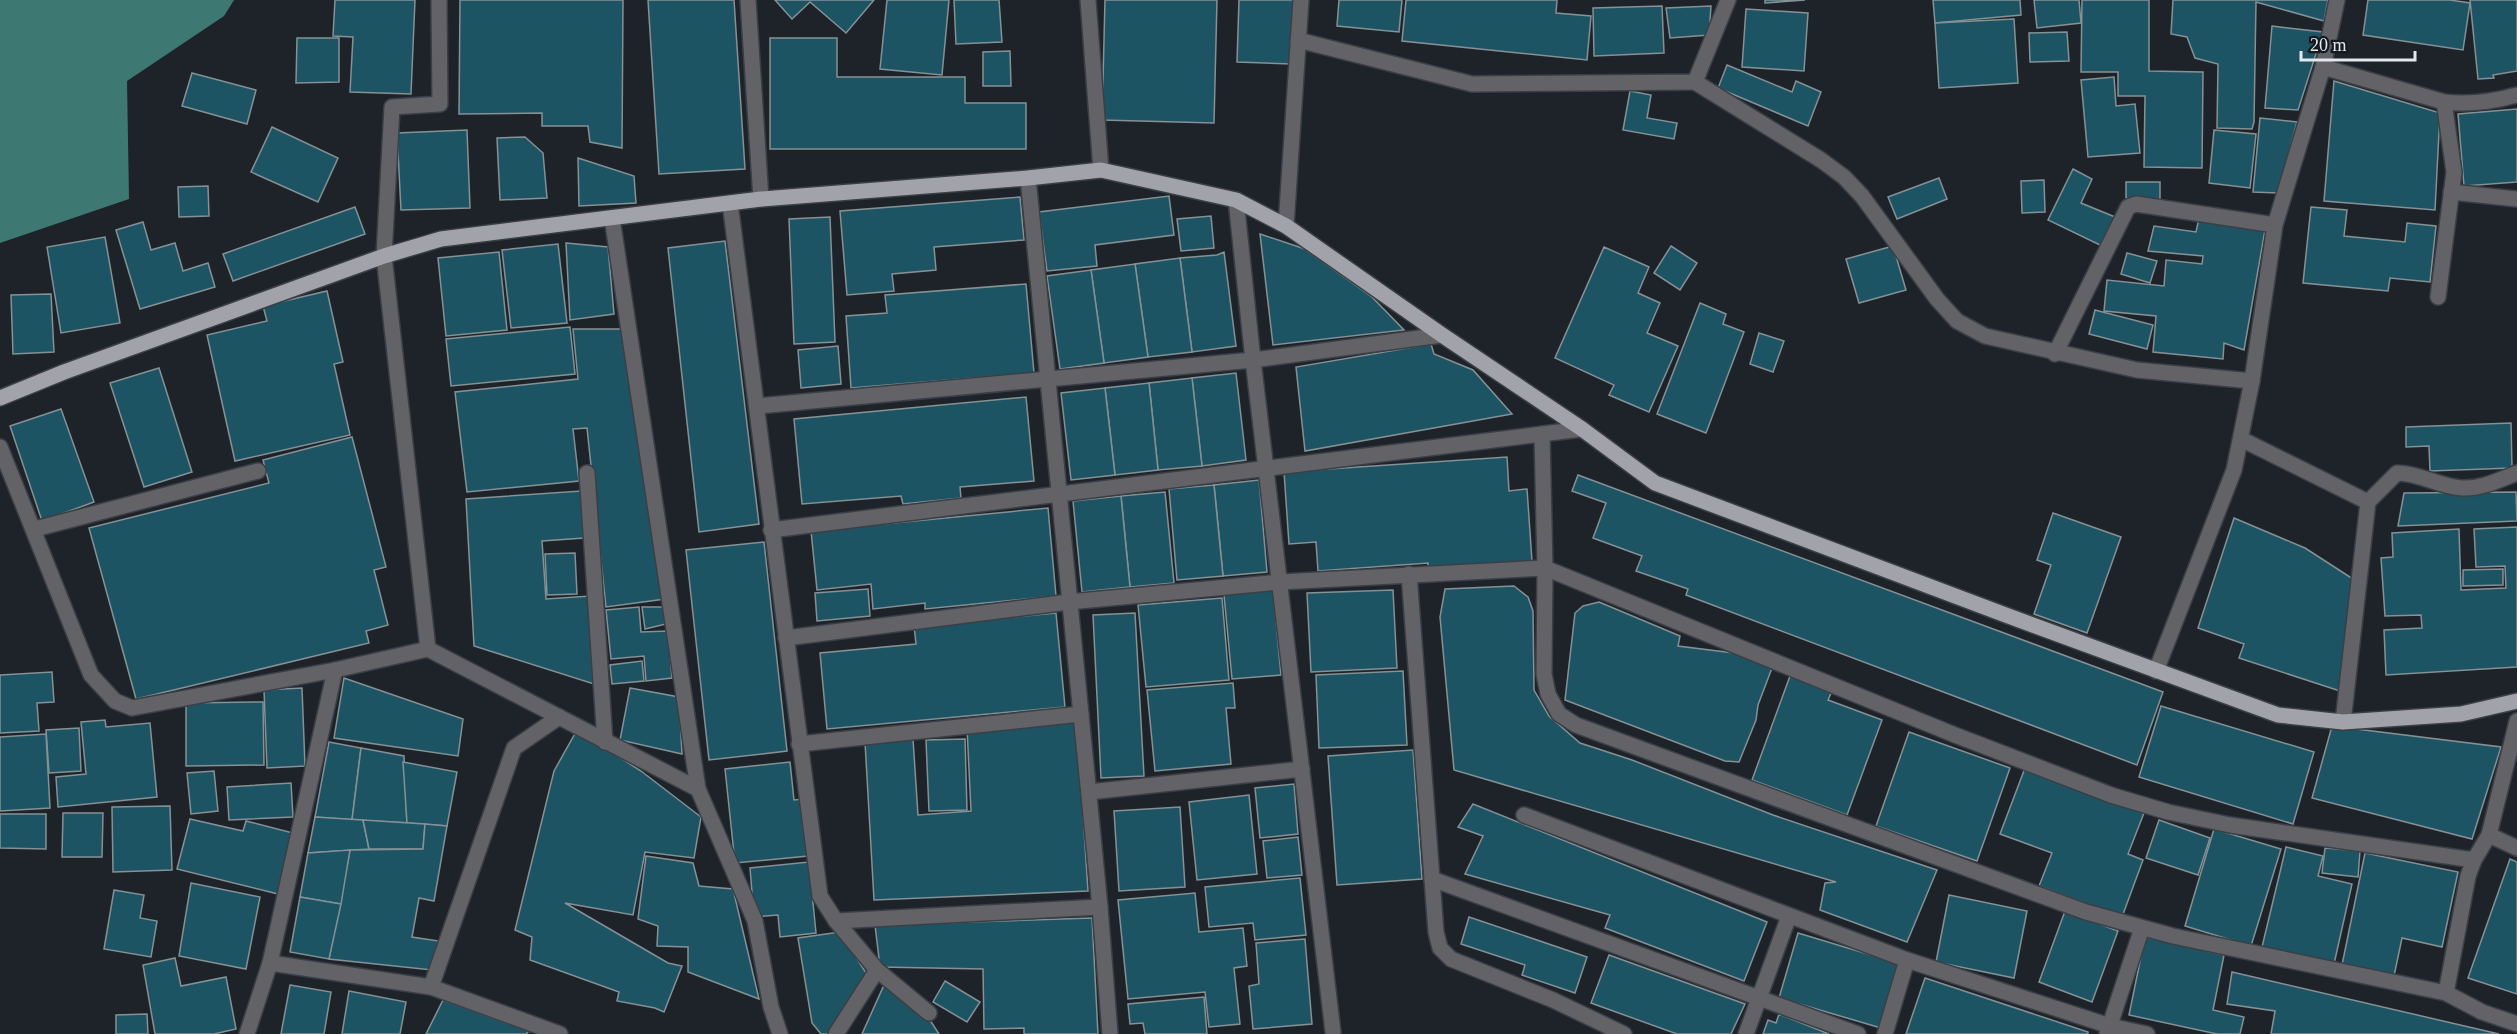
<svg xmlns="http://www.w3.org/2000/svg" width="2517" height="1034" viewBox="0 0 2517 1034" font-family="'Times New Roman',serif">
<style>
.water{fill:#3e7872}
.building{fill:#1d5464;stroke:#859195;stroke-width:1.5}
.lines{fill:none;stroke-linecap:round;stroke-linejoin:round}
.minor-casing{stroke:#3a3f45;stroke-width:18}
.major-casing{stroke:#3a3f45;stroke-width:18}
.minor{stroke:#626267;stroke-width:15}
.major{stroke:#a2a2ab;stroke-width:15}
</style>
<rect width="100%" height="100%" fill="#1e232a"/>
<path class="water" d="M0 0H234L224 16 127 81 129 199 0 243Z"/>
<g class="building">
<path d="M335 0H415L411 94 350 92 353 37 333 36Z"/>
<path d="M460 0H623L622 148 590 142 588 126H542V113L459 114Z"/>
<path d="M648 0H734L745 169 659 174Z"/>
<path d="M775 0H874L846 33 810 2 792 19Z"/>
<path d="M887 0H949L942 75 880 69Z"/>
<path d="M954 0H999L1002 42 956 44Z"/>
<path d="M1105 0H1217L1214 123 1102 120Z"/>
<path d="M1239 0H1293L1291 64 1237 62Z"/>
<path d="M1339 0H1402L1399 32 1337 26Z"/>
<path d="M1406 0H1557L1556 13 1591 16 1587 60 1402 41Z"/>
<path d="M1765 0H1805L1765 3Z"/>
<path d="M1933 0H2020L2021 15 1935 23Z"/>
<path d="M2034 0H2079L2081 23 2037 28Z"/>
<path d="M2082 0H2149V71L2203 72 2202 168 2144 167 2145 96H2118V72H2081Z"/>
<path d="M2173 0H2328L2324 21 2256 2 2254 122 2252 129 2217 128 2218 64 2195 58 2187 37 2171 34Z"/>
<path d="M2368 0H2450L2470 3 2463 50 2363 35Z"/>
<path d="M2470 0H2517V71L2493 75 2494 78 2478 79Z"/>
<path d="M1662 6 1664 53 1594 56 1593 8Z"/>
<path d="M1711 6 1709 35 1670 38 1666 8Z"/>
<path d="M1746 9 1808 13 1804 71 1742 67Z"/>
<path d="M2014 19 2018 83 1939 88 1935 23Z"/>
<path d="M2272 26 2323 32 2298 110 2265 108Z"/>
<path d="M2067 32 2069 61 2030 62 2029 33Z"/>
<path d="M297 38H339V82L296 83Z"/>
<path d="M770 38H837V77H965V103H1026V149H770Z"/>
<path d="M1010 51 1011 86H983V52Z"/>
<path d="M1727 65 1792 92 1796 81 1821 92 1808 126 1718 88Z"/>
<path d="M192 73 256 90 247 124 182 106Z"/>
<path d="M2114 77 2116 106 2135 104 2140 153 2088 157 2081 80Z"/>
<path d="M2334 81 2440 113 2435 210 2324 201Z"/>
<path d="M1630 91 1651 95 1647 118 1677 123 1674 139 1623 130Z"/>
<path d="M2517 109V182L2464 186 2458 114Z"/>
<path d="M2260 118 2297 122 2278 193 2253 192Z"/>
<path d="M272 127 338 158 318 202 251 172Z"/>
<path d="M467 130 470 208 401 210 397 133Z"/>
<path d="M2214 130 2256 134 2250 188 2209 183Z"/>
<path d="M525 137 543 153 547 198 500 200 497 138Z"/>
<path d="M578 158 634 176 636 203 579 206Z"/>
<path d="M2073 169 2092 179 2081 203 2115 217 2102 246 2048 220Z"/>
<path d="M1939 178 1947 199 1897 219 1888 197Z"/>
<path d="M2044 180 2045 212 2022 213 2021 181Z"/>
<path d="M2126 182H2160V199L2126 198Z"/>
<path d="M208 186 209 216 179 217 178 187Z"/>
<path d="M1169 196 1174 235 1095 245 1097 266 1047 271 1039 212Z"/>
<path d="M1020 197 1024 240 934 247 936 270 892 274 894 291 847 295 840 211Z"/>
<path d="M355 207 365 234 233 281 223 254Z"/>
<path d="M2311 207 2347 210 2344 236 2405 242 2407 223 2436 226 2430 282 2390 278 2388 291 2303 283Z"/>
<path d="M1211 216 1214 248 1181 251 1177 219Z"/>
<path d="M830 217 835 342 794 344 789 219Z"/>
<path d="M2199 218 2265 230 2244 350 2224 343 2223 359 2153 352 2156 316 2104 311 2107 280 2164 286 2166 260 2202 264 2203 256 2148 251 2154 226 2196 232Z"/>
<path d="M143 222 151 250 175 243 183 271 208 263 215 287 140 309 116 230Z"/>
<path d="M1260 234 1305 249 1372 297 1404 330 1273 345Z"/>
<path d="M105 237 120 323 61 333 47 247Z"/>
<path d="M725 241 759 524 699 532 668 248Z"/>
<path d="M566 243 608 247 614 314 570 320Z"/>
<path d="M558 244 567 323 511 328 502 250Z"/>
<path d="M1671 246 1697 263 1680 290 1654 273Z"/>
<path d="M1893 246 1906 290 1859 303 1846 259Z"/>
<path d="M1604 247 1649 267 1638 293 1660 303 1647 333 1678 346 1649 412 1609 395 1614 385 1555 358Z"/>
<path d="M499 252 507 330 446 336 438 258Z"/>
<path d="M1224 252 1236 346 1192 352 1180 258 1217 255Z"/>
<path d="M2127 253 2157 261 2150 283 2121 274Z"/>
<path d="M1180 258 1192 352 1148 357 1135 264Z"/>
<path d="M1135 264 1148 357 1104 363 1091 270Z"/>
<path d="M1091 270 1104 363 1060 369 1047 276Z"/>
<path d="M1026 284 1034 373 851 388 846 316 887 313 885 295Z"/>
<path d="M327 291 343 362 334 364 350 435 235 461 207 335 267 321 263 306Z"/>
<path d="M51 294 54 352 13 354 11 295Z"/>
<path d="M1700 303 1726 314 1723 324 1744 332 1706 433 1657 414Z"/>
<path d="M2095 310 2153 325 2147 349 2089 334Z"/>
<path d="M570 327 575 374 451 386 446 339Z"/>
<path d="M573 329H622L665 599 606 607 587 428 573 429 579 481 467 492 455 392 578 379Z"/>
<path d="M1759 333 1784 341 1773 372 1750 364Z"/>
<path d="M1431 344 1434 354 1473 370 1512 414 1305 451 1296 367Z"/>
<path d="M838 346 841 384 801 388 798 350Z"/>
<path d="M159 368 192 472 144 487 110 383Z"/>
<path d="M1236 373 1246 460 1202 466 1192 378Z"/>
<path d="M1192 378 1202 466 1158 470 1149 383Z"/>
<path d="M1149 383 1158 470 1115 475 1105 388Z"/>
<path d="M1105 388 1115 475 1071 480 1061 393Z"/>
<path d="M1026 397 1034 481 960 487 961 498 903 504 901 496 802 504 794 419Z"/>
<path d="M61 409 94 502 42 521 10 426Z"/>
<path d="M2511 423 2512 468 2430 471 2429 446 2406 447V427Z"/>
<path d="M352 437 386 567 374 570 388 625 366 631 369 643 136 699 89 528 269 483 263 460Z"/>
<path d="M1507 457 1509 491 1527 489 1532 561 1428 568V563L1318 571 1316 542 1289 544 1284 472Z"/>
<path d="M1578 475 2163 692 2137 765 1686 595 1688 589 1636 571 1642 556 1593 538 1606 503 1572 491Z"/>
<path d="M1259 480 1267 572 1223 576 1214 485Z"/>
<path d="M1214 485 1223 576 1177 580 1169 489Z"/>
<path d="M581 491 584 538 542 541 546 599 590 596 594 684 474 646 466 499Z"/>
<path d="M1165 492 1174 583 1130 587 1121 496Z"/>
<path d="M2516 492 2517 521 2398 526 2404 493Z"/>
<path d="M1121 496 1130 587 1082 592 1073 501Z"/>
<path d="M1048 508 1056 596 925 609V603L873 609 871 584 817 590 811 531Z"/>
<path d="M2053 513 2121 537 2087 633 2034 614 2051 565 2037 560Z"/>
<path d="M2234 518 2305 548 2353 579 2340 691 2239 658 2244 644 2198 628Z"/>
<path d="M2517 527V667L2386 675 2384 630 2422 628 2421 615 2385 616 2381 558 2393 557 2392 533 2459 529 2461 590 2506 588 2505 566 2476 567 2474 529Z"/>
<path d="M764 542 787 751 709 760 686 550Z"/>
<path d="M575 553 577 594 547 595 545 554Z"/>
<path d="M2503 569V585L2463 586V570Z"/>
<path d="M1514 586 1528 597 1533 611 1534 690 1549 716 1580 743 1632 760 1773 815 1937 870 1907 942 1820 910 1825 883 1836 882 1454 770 1440 617 1445 589Z"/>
<path d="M868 589 870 616 817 621 815 593Z"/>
<path d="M1273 590 1281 675 1232 679 1224 595Z"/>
<path d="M1393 590 1397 668 1311 672 1307 593Z"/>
<path d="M1222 598 1229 680 1146 687 1138 605Z"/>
<path d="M1599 602 1680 636 1678 646 1734 653 1772 668 1758 705 1756 720 1739 762 1725 761 1565 700 1575 613 1583 606Z"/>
<path d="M639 607 641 632 668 631 672 678 646 681 644 656 611 659 606 610Z"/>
<path d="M642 607H665L666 624 645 629Z"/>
<path d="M1056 613 1065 707 827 729 820 653 916 644 914 626Z"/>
<path d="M1135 613 1144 776 1101 778 1093 615Z"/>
<path d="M642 661 644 681 612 684 610 665Z"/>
<path d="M1403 671 1407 745 1319 748 1316 675Z"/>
<path d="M52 672 54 702 37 703 39 731 0 733V675Z"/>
<path d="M1790 676 1832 691 1828 700 1882 720 1847 815 1752 780Z"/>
<path d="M344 678 463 719 458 756 334 738Z"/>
<path d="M1233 683 1235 708H1226L1231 764 1155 771 1147 690Z"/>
<path d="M302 688 305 766 267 768 264 690Z"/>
<path d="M630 688 679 697 682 754 620 740Z"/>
<path d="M263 702 264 765 186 766V703Z"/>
<path d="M2161 706 2314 752 2293 824 2139 777Z"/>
<path d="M105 720 106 727 150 723 157 797 58 807 56 777 86 774 81 722Z"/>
<path d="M1077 722 1088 891 874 900 865 742 913 739 918 815 971 811 967 728Z"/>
<path d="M2332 726 2501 747 2472 839 2312 798Z"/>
<path d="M79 728 81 771 49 773 46 730Z"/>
<path d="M577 730 641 771 701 817 694 858 645 852 633 915 565 903 668 963 682 966 664 1012 655 1008 617 1001 619 992 530 960 532 937 515 930 554 771Z"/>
<path d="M1909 732 2010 768 1977 861 1876 826Z"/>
<path d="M46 734 50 808 0 811V737Z"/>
<path d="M965 739 967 810 929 811 926 740Z"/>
<path d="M329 742 361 748 352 820 315 817Z"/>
<path d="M361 748 404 756 407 823 352 820Z"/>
<path d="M1413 750 1422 879 1337 885 1328 756Z"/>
<path d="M403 762 457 772 447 826 407 823Z"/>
<path d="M790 762 794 800 803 799 808 856 735 863 725 769Z"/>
<path d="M2025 768 2144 813 2128 854 2143 860 2122 917 2039 886 2052 853 2000 834Z"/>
<path d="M214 771 218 811 191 814 187 773Z"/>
<path d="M291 783 293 817 229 820 227 787Z"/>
<path d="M1294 784 1298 834 1260 838 1255 788Z"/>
<path d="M1249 795 1257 874 1197 880 1189 802Z"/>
<path d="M1473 804 1767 922 1744 981 1605 928 1610 915 1465 874 1483 836 1458 827Z"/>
<path d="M170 806 172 870 113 872 112 807Z"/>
<path d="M1180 807 1185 887 1119 891 1114 811Z"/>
<path d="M63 813H103L102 857H62Z"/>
<path d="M0 814H46V849L0 848Z"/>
<path d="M315 817 363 820 369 849 308 853Z"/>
<path d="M190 819 243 831 246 821 293 833 278 894 177 869Z"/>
<path d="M363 820 425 824 423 849H369Z"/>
<path d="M2159 820 2210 838 2198 875 2146 858Z"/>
<path d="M425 824 447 826 434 901 419 898 412 937 439 941 432 970 329 959 350 850 423 849Z"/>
<path d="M2214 829 2281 849 2251 946 2185 926Z"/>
<path d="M1298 837 1302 875 1267 878 1263 841Z"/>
<path d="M2286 847 2323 856 2318 876 2352 884 2334 964 2262 947Z"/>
<path d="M2325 848 2360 851 2358 877 2322 873Z"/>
<path d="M350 850 341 904 300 897 308 853Z"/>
<path d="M2365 853 2458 872 2442 947 2402 938 2394 976 2342 965Z"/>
<path d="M646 856 693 863 699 886 733 889 759 999 688 972V947L657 946 658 926 638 919Z"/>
<path d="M2510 859 2517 862V994L2468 978Z"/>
<path d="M809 862 816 933 780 937 778 915 754 917 750 868Z"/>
<path d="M1300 878 1306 935 1255 940 1253 923 1209 927 1205 887Z"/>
<path d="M191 883 260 897 246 969 179 956Z"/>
<path d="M114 890 144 895 140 918 157 921 151 957 104 949Z"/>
<path d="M1195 893 1199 932 1243 928 1247 966 1234 968 1240 1024 1209 1027 1205 992 1128 999 1118 900Z"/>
<path d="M1949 895 2027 911 2014 978 1936 962Z"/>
<path d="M300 897 341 904 329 959 290 952Z"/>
<path d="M2065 911 2118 931 2092 1002 2039 982Z"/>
<path d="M1469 917 1587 957 1575 993 1522 975 1525 965 1461 944Z"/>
<path d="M1092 918 1098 1034H1024V1028L984 1029 983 969 880 967 875 925Z"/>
<path d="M840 932 868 976 829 1034H821L812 1023 798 938Z"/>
<path d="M1798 933 1901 964 1881 1028 1779 998Z"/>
<path d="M2145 937 2224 955 2213 1010 2244 1017 2240 1034H2217L2129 1015Z"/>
<path d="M1305 939 1312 1024 1253 1029 1249 986 1259 984 1256 943Z"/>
<path d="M1609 955 1745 1004 1731 1034H1677L1591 1003Z"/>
<path d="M175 958 181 986 226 977 236 1029 214 1034H155L143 965Z"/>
<path d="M2232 972 2499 1034H2271L2275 1011 2227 1004Z"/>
<path d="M1925 978 2088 1032V1034H1906Z"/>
<path d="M945 981 980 1002 967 1022 933 1002Z"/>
<path d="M290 985 331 992 324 1034H281Z"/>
<path d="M884 985 930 1020 939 1034H862Z"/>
<path d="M349 991 406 1002 400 1034H342Z"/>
<path d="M1204 997 1207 1034H1145L1143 1023 1130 1024 1128 1004Z"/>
<path d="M443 1000 529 1031 526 1034H426Z"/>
<path d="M147 1014 148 1034H116V1015Z"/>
<path d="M1779 1014 1829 1034H1763L1768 1020 1776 1023Z"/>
</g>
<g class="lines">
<g class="minor-casing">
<g id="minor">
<path d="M748 0 761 199"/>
<path d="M1088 0 1101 170"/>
<path d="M1298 40 1472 84 1695 82 1728 0"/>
<path d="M2323 67 2444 102C2470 105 2492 102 2517 95"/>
<path d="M1695 82 1821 160 1844 177 1862 196 1937 299 1957 321 1985 336 2137 370 2252 381"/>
<path d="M1028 178 1100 907 1110 1034"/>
<path d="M2451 192 2517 199"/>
<path d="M1236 200 1253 360 1333 1032"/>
<path d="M730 203 820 896 836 921 877 970 929 1013"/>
<path d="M612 218 698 789"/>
<path d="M1286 226 1301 0"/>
<path d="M2438 297 2454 172 2444 102"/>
<path d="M2055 354 2128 207 2136 204 2275 225"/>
<path d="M758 406 1253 360 1442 335"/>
<path d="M1542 434 1545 568 1544 674 1548 694 1559 714 1576 725 2086 912 2173 936 2446 993 2482 1012 2517 1024"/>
<path d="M2241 439 2368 502"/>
<path d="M0 447 91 675 115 701 132 708 335 670 428 649 698 789 755 921 771 1007 780 1034"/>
<path d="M587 473 605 742"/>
<path d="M35 529 258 471"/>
<path d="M771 530 1582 429"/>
<path d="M1409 574 1436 932 1440 948 1451 959 1553 1000 1624 1034"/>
<path d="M786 638 1069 602 1280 582 1545 568 1955 735 2111 795 2168 812 2230 825 2474 860"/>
<path d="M428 649 384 256 392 107 440 104 439 0"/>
<path d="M2156 671 2234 470 2252 381 2275 225 2323 67 2337 0"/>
<path d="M2517 721 2489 835 2517 848"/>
<path d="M2343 722 2368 502 2397 473C2420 473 2440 487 2462 488 2481 489 2499 480 2517 473"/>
<path d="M799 744 1081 714"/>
<path d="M1089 792 1302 769"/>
<path d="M1524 815 1907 960 2110 1026 2147 1034"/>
<path d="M1432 879 1858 1034"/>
<path d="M836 921 1100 907"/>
<path d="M270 963 431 987 560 1034"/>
<path d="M431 987 514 748 559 717"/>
<path d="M2446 993 2468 876 2474 860 2489 835"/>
<path d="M247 1034 270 963 335 670"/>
<path d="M836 1034 877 970"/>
<path d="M1746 1034 1789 916"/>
<path d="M1885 1034 1907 960"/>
<path d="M2107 1034 2142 928"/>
</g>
</g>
<g class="major-casing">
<path id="major" d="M0 398 64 372 384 256 441 239 761 199 1028 178 1101 170 1236 200 1286 226 1442 335 1582 429 1655 483 2003 614 2278 715 2343 722 2461 714 2517 701"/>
</g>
<use href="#minor" class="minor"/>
<use href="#major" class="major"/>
</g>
<path d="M2301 51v9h114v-9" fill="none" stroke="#e4e8ed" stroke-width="3"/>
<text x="2310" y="51" font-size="18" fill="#e4e8ed" stroke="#151a20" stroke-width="4.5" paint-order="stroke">20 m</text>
</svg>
